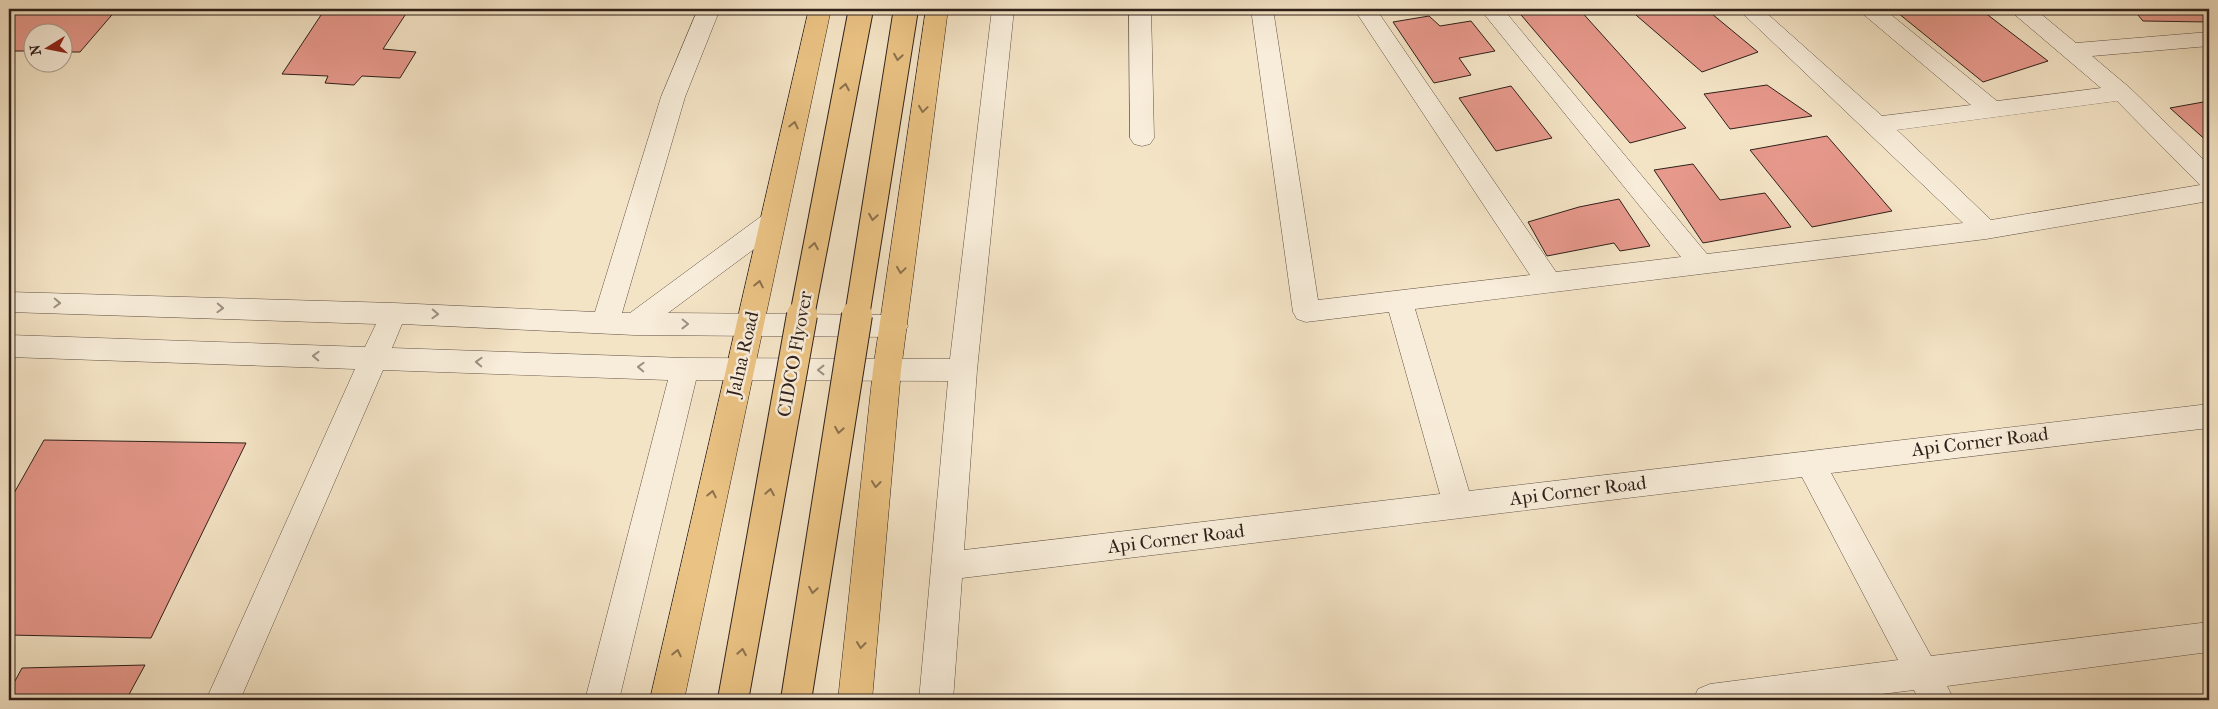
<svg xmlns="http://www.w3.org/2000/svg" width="2218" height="709" viewBox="0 0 2218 709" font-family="'IM FELL French Canon',serif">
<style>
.building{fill:#e7998c;stroke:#2e201a}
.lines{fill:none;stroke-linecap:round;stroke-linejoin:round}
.minor-casing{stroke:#605145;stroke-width:1}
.major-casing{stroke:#2e201a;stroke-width:1}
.minor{fill:#f8edda;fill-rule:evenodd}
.major{fill:#eac283;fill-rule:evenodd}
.highway-bridge-far1-casing{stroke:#2e201a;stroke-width:26;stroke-linecap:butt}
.highway-bridge-casing{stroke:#2e201a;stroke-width:32;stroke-linecap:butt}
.highway-bridge-far1{stroke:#eac283;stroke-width:24}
.highway-bridge{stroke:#eac283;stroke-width:30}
.oneway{stroke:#8c714e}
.oneway2{stroke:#9d9184}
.labels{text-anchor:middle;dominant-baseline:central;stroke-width:5;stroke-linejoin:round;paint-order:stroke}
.street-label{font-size:19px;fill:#2e201a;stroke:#f8edda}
</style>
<rect width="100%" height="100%" fill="#f4e4c6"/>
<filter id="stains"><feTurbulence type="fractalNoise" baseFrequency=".004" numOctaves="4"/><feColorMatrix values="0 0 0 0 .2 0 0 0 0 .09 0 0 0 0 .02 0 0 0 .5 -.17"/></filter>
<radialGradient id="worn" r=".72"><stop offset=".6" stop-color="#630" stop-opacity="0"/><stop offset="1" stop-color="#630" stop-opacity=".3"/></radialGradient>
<g class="building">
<path d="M9 9H117L80 52H62V32H32V51H9Z"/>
<path d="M325 9H409L383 49 416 52 400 78 362 76 354 85 325 83 328 76 282 74Z"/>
<path d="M1387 9H1414L1391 13Z"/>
<path d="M1516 9H1579L1686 128 1630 143Z"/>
<path d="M1629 9H1706L1758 52 1702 72Z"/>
<path d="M1893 9H1980L2048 61 1983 82Z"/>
<path d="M2133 9H2209V22L2143 21Z"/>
<path d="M1429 16 1440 26 1471 21 1495 51 1459 58 1471 75 1434 83 1393 22Z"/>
<path d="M1767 85 1812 116 1730 129 1704 94Z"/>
<path d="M1511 86 1552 138 1496 151 1459 98Z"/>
<path d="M2209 101V143L2170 108Z"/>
<path d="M1827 136 1892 211 1812 227 1750 150Z"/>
<path d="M1693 164 1720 200 1765 193 1791 227 1703 243 1654 170Z"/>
<path d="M1619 199 1650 246 1620 251 1614 243 1547 256 1528 222 1579 207Z"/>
<path d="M44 440 246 443 151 638 9 635V502Z"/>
<path d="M145 665 126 700H9V692L22 668Z"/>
</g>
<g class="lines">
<g class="minor-casing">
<g id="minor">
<path d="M698 9H720L685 97 622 313H630L763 215 772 213 781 215 785 222 781 229 668 313 894 315 904 319 908 326 904 333 894 337 634 335 402 324 392 348 685 358 950 359 992 9H1014L977 370 964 550 1440 494 1389 312 1306 322 1297 319 1293 312 1251 9H1273L1318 300 1530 275 1354 9H1376L1556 272 1681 257 1480 9H1503L1707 254 1963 223 1738 9H1762L1882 116 1971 105 1863 14 1860 9H1884L1997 101 2101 88 2014 14 2011 9H2035L2076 43 2209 32V46L2092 56 2130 88 2209 165V201L1986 239 1415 309 1469 491 2209 404V428L1831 473 1931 656 2209 622V652L1947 686 1954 700H1919L1914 690 1834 700H1693L1698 689 1710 684 1898 660 1802 477 962 578 953 700H919L948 381 696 380 619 700H585L668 380 383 370 240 700H206L355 369 9 357V335L365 347 376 324 9 312V292L394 303 595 312 661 97ZM2117 101 2200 185 1991 220 1897 130Z"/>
<path d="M1129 9H1151L1154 138 1150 144 1142 146 1134 144 1130 138Z"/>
</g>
</g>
<g class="major-casing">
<g id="major">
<path d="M809 9H831L684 700H650Z"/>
<path d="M926 9H948L901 370 872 700H838L873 370Z"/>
</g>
</g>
<use href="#minor" class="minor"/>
<use href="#major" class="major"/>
<g class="highway-bridge-far1-casing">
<g id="highway-bridge-far1">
<path d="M802 316 861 9"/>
<path d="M857 316 906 9"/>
</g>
</g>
<g class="highway-bridge-casing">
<g id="highway-bridge">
<path d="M733 700 802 315"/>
<path d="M796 700 857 315"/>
</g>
</g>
<use href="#highway-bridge-far1" class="highway-bridge-far1"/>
<use href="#highway-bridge" class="highway-bridge"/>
</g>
<defs><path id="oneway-chevron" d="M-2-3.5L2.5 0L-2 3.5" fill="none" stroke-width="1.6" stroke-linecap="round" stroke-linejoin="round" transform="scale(1.25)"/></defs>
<g class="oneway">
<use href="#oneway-chevron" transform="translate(898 57) rotate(99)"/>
<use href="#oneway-chevron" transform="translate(845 87) rotate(-79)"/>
<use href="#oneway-chevron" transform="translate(923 109) rotate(98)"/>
<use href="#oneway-chevron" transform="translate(794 125) rotate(-77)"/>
<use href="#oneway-chevron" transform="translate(873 217) rotate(99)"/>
<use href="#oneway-chevron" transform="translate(814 246) rotate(-80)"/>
<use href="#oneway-chevron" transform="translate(901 270) rotate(98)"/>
<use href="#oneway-chevron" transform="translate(759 284) rotate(-78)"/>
<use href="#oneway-chevron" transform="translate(839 430) rotate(99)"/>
<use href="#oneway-chevron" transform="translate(876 484) rotate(96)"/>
<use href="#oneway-chevron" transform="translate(770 492) rotate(-80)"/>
<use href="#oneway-chevron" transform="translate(712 494) rotate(-78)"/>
<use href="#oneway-chevron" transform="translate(813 590) rotate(99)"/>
<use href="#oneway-chevron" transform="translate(861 645) rotate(96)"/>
<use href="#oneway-chevron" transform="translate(742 652) rotate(-80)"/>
<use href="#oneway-chevron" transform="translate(677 653) rotate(-78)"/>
</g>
<g class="oneway2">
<use href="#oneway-chevron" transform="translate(57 303) rotate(2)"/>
<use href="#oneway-chevron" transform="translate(220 308) rotate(2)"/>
<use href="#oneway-chevron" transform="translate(435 314) rotate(2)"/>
<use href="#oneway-chevron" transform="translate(685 324) rotate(1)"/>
<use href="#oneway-chevron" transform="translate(316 356) rotate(-178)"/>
<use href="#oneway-chevron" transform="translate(479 362) rotate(-178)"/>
<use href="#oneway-chevron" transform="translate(641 367) rotate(-178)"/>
<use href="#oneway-chevron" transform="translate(821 370) rotate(-180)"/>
</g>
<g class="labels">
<g class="street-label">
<text transform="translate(743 354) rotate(-77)">Jalna Road</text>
<text transform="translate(795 354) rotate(-80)">CIDCO Flyover</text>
<text transform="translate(1980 442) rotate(-7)">Api Corner Road</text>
<text transform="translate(1578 491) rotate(-7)">Api Corner Road</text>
<text transform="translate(1176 539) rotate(-7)">Api Corner Road</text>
</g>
</g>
<rect width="2218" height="709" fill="none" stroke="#f4e4c6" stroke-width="30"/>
<rect x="10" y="10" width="2198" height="689" fill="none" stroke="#2e201a" stroke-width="2.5"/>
<rect x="15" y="15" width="2188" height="679" fill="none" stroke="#2e201a"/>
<g transform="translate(48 48) rotate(260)"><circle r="24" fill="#f8edda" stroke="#a79b8d"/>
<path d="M0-4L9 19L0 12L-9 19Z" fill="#8f2418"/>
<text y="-8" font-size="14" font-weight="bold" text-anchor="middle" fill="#2e201a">N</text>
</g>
<rect width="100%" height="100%" filter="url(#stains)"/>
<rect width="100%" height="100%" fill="url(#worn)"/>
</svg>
